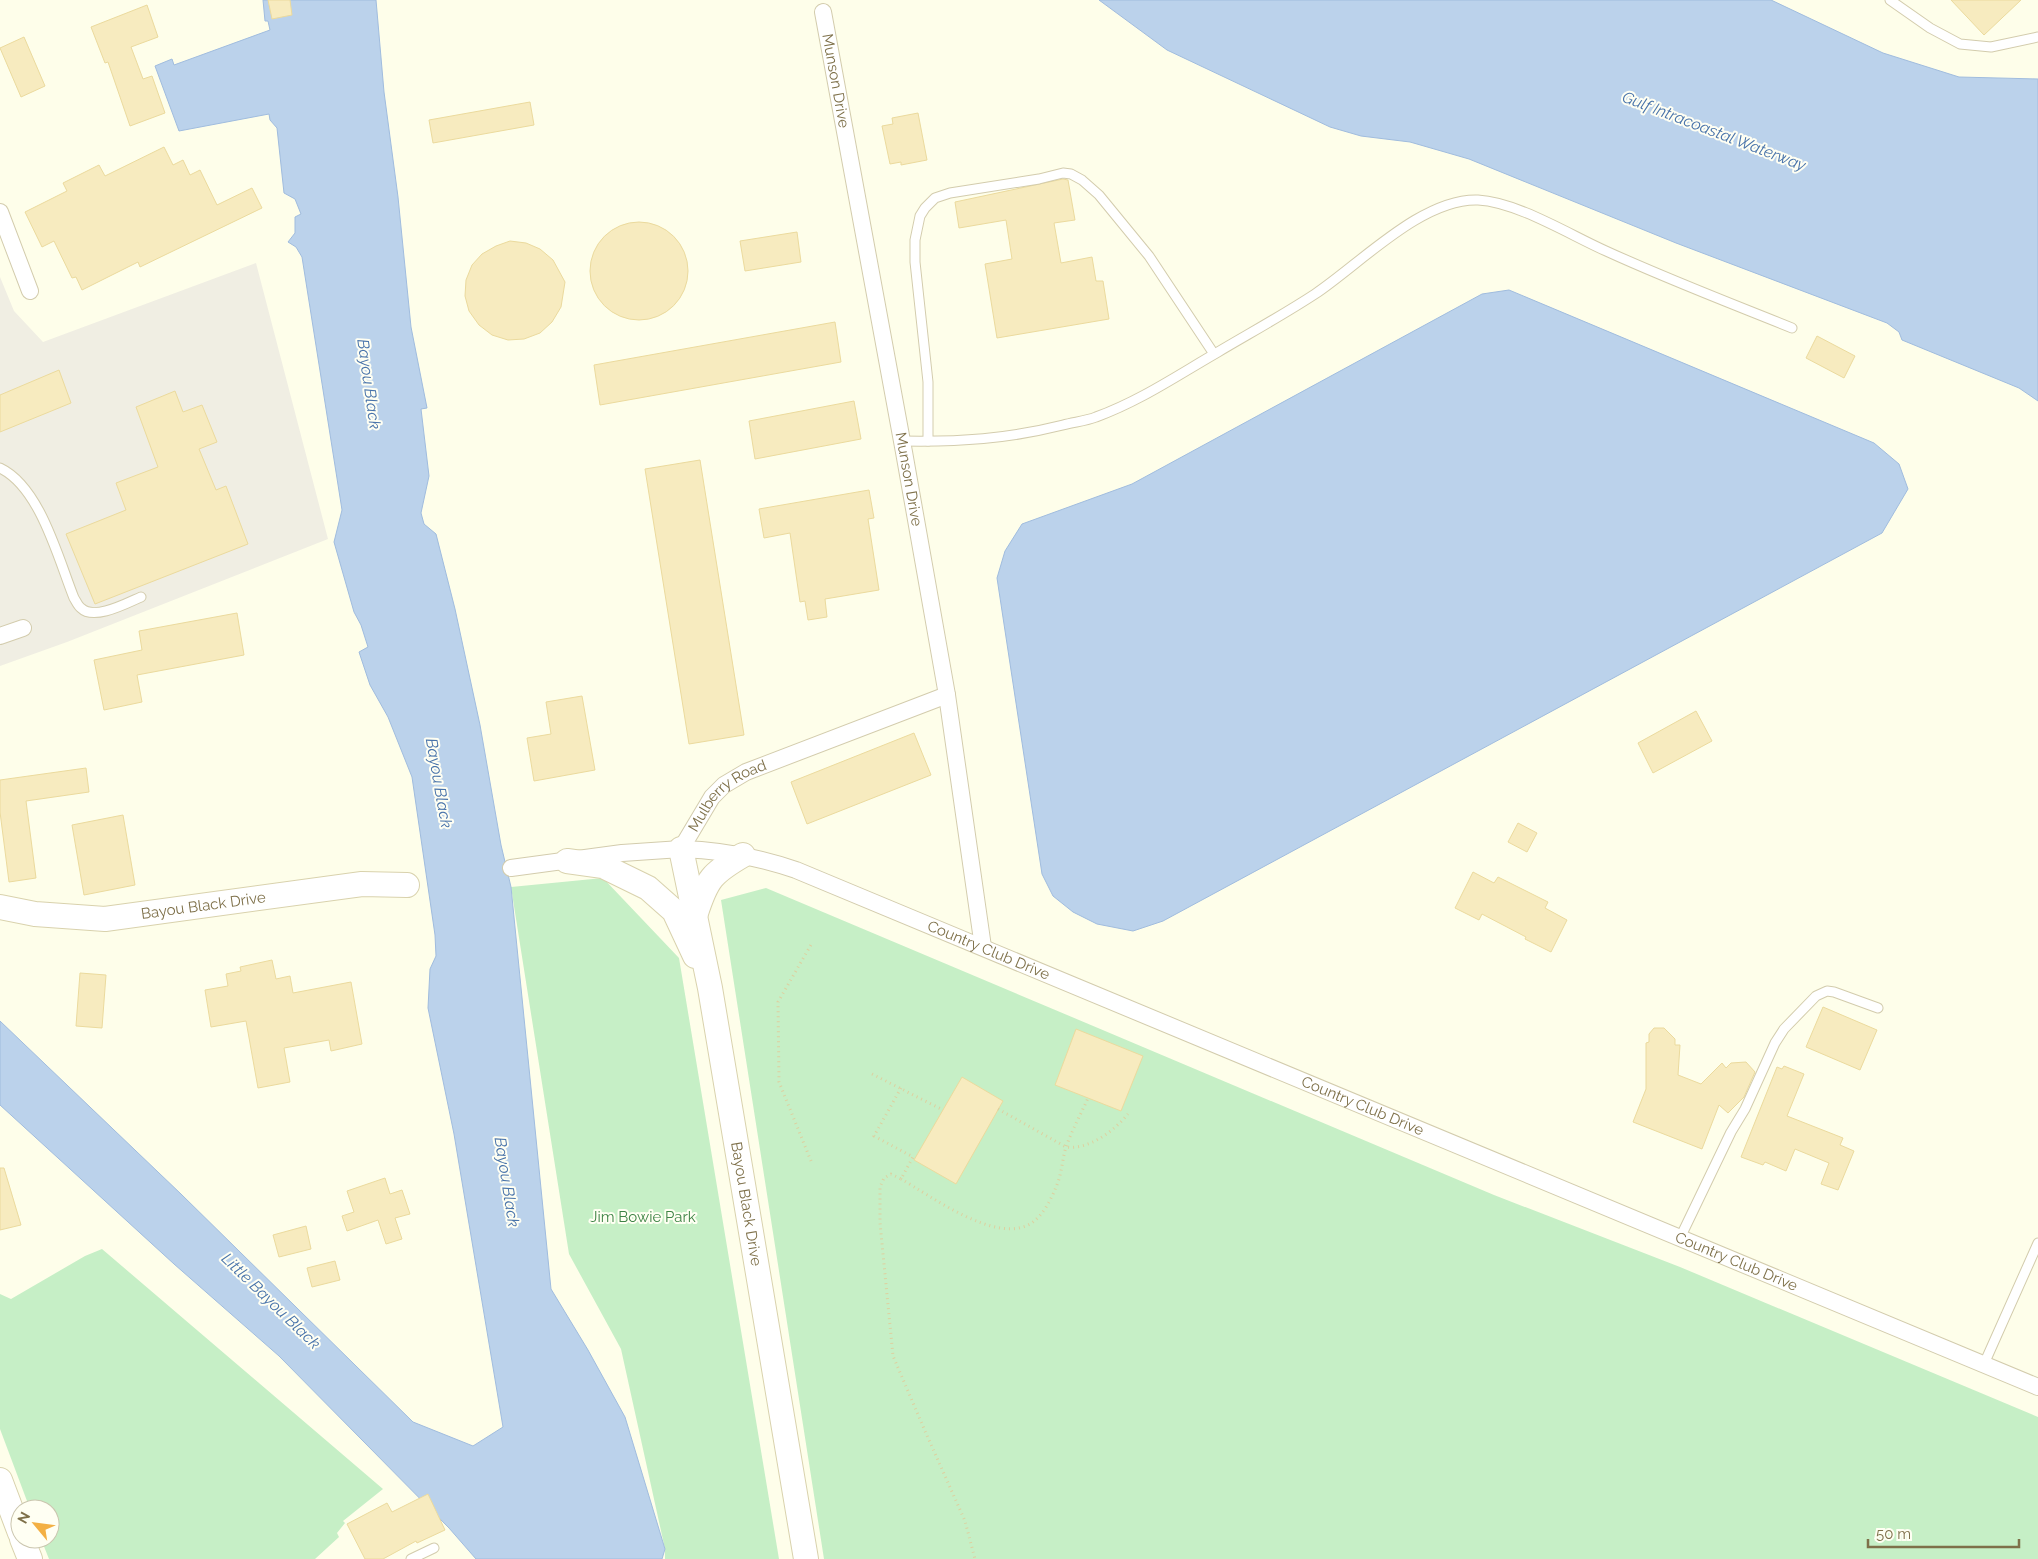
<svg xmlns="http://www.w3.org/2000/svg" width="2038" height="1559" viewBox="0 0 2038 1559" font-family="Raleway,sans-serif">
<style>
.industrial{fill:#f0eee3}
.green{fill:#c6efc6}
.water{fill:#bbd2eb;stroke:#a0bcde}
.building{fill:#f7ebbf;stroke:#ebda9d}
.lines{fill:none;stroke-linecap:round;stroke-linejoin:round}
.lane-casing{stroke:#d3ccad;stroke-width:11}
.street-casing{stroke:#d3ccad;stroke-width:18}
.secondary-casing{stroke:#d9d2ad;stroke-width:26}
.path{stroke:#ddd0a0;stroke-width:3;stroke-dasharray:1 4;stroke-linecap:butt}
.lane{stroke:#fff;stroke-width:9}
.street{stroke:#fff;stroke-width:16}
.secondary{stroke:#fff;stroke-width:24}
.labels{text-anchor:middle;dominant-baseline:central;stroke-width:4;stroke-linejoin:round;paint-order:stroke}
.street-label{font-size:15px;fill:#7e7049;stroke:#fffff3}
.park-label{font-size:15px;fill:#3f8446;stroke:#fffff3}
.water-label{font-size:16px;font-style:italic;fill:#4873aa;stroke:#fffff3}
</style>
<rect width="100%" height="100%" fill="#fefeea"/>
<path class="industrial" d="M256 263 328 539 67 642 0 666V277L14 311 43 342Z"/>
<g class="green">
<path d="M603 878 679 958 779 1559H665V1549L621 1349 569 1254 511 887Z"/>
<path d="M766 888 1494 1195 1680 1267 2038 1417V1559H824L721 900Z"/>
<path d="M102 1249 383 1489 343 1521 345 1523 337 1533 339 1537 315 1559H49L41 1539H50V1509H30L0 1429V1294L11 1299 85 1256Z"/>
</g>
<g class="water">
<path d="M263 0H376L384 92 398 197 411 327 427 408 421 409 429 476 421 513 424 524 436 534 455 609 480 725 501 845 511 887 551 1289 588 1350 625 1417 665 1549 662 1559H476L449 1528 279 1356 174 1264 0 1105V1021L181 1194 413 1422 473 1446 503 1427 454 1134 428 1008 430 969 436 956 435 935 412 777 388 717 370 685 359 652 368 647 361 625 354 612 334 542 342 510 302 257 296 247 288 242 295 233V217L301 214 295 199 284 193 277 128 270 120 269 114 179 131 155 66 172 59 174 65 270 30 268 21H265Z"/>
<path d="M1099 0H1771L1883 53 1959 77 2038 79V401L2019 388 1902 340 1899 332 1887 323 1676 243 1469 159 1410 142 1361 136 1330 127 1167 50Z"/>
<path d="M1509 290 1874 443 1899 464 1908 489 1882 533 1163 921 1133 931 1097 924 1073 912 1053 896 1042 874 997 578 1005 551 1022 524 1132 484 1482 294Z"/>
</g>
<g class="building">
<path d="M268 0H290L292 15 272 19Z"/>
<path d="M1951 0H2021L1984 35Z"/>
<path d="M147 5 158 37 131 47 143 79 152 76 165 113 130 126 108 62 105 63 91 27Z"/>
<path d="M24 37 45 86 21 97 0 48Z"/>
<path d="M530 102 534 125 433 143 429 120Z"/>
<path d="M918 113 927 160 901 165V162L890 164 882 126 893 124 892 118Z"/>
<path d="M164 147 173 165 183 160 190 175 200 170 217 205 252 188 262 208 140 267 138 262 82 290 76 277 72 278 54 241 42 247 25 212 67 191 63 183 99 165 105 176Z"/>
<path d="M1063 179 1068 180 1075 220 1054 223 1061 263 1092 257 1096 281H1103L1109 319 997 338 985 264 1012 259 1006 220 959 228 955 202Z"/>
<circle cx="639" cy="271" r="49"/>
<path d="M797 232 801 262 745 271 740 241Z"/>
<path d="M510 241 526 243 540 249 553 260 565 282 561 307 552 322 540 333 524 339 508 340 492 335 479 325 469 311 465 296 466 280 472 265 482 254 496 246Z"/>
<path d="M835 322 841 362 600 405 594 365Z"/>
<path d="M1817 336 1855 356 1844 378 1806 358Z"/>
<path d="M59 370 71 403 0 432V395Z"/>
<path d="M175 391 183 412 202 405 217 442 199 449 216 490 226 486 248 544 95 604 66 534 126 510 116 483 158 467 136 407Z"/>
<path d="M854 401 861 439 755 459 749 421Z"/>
<path d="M700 460 744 735 689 744 645 469Z"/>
<path d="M869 490 874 518 868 519 879 590 825 599 827 617 808 620 805 601 800 602 790 533 764 538 759 509Z"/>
<path d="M237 613 244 655 137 675 142 702 104 710 94 660 142 650 139 631Z"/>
<path d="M582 696 595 770 534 781 527 738 551 734 546 702Z"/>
<path d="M1696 711 1712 741 1653 773 1638 743Z"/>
<path d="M914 733 931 775 807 824 791 782Z"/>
<path d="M86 768 89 792 26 801 36 878 9 882 0 812V780Z"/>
<path d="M123 815 135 885 84 895 72 825Z"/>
<path d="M1518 823 1537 833 1527 852 1508 842Z"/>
<path d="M1473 872 1494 883 1498 877 1548 902 1545 908 1567 920 1551 952 1525 939 1526 937 1482 914 1479 920 1455 908Z"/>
<path d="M272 960 276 979 290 976 293 993 351 982 362 1044 331 1051 329 1040 284 1048 290 1082 258 1088 246 1021 211 1027 205 990 228 986 226 974 241 971 240 967Z"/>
<path d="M80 973 106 975 102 1028 76 1026Z"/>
<path d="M1823 1007 1877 1030 1860 1070 1806 1047Z"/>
<path d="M1654 1028H1664L1675 1039V1045H1680L1678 1075 1701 1084 1722 1063 1726 1068 1731 1063 1746 1062 1755 1072 1744 1097 1728 1113 1719 1105 1702 1149 1633 1122 1646 1089V1043L1649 1042V1034Z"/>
<path d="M1076 1029 1143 1056 1121 1111 1055 1085Z"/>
<path d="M1784 1066 1804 1074 1787 1116 1843 1138 1840 1145 1854 1151 1838 1190 1821 1184 1829 1163 1795 1149 1786 1171 1765 1162 1763 1165 1741 1157 1777 1067 1782 1069Z"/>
<path d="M962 1077 1003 1101 956 1184 914 1160Z"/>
<path d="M0 1168H4L21 1225 0 1230Z"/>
<path d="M385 1178 390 1194 402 1190 410 1214 395 1218 402 1239 386 1244 378 1220 347 1231 342 1216 354 1212 347 1191Z"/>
<path d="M306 1226 311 1249 279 1257 273 1235Z"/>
<path d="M335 1261 340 1280 312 1287 307 1268Z"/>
<path d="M428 1494 445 1530 417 1543 416 1541 383 1559H365L347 1524 387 1503 392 1512Z"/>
</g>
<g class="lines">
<g class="lane-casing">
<g id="lane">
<path d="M1890 0 1930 28 1960 44 1991 47 2038 37"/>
<path d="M902 441C960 442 1007 439 1063 425 1074 422 1086 421 1096 417 1140 401 1178 375 1218 352 1250 333 1283 315 1315 294 1360 264 1422 198 1478 200 1517 202 1570 235 1606 251 1667 279 1730 303 1792 328"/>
<path d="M928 441V382L915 262V240L920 216 925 208 935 198 950 193 1039 179 1063 173 1071 174 1082 180 1099 195 1149 256 1214 354"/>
<path d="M0 468C40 487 58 558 74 598 76 601 78 606 81 608 94 621 127 603 141 597"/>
<path d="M1680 1238 1731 1132 1745 1109 1775 1043 1784 1029 1816 996 1827 991 1834 992 1878 1008"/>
<path d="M1984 1364 2038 1243"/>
<path d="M411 1559 434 1548"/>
</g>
</g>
<g class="street-casing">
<g id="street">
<path id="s1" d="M823 12 904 452 947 695 983 947"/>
<path d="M0 212 30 291"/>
<path d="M0 636 23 628"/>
<path id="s2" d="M681 849C721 850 758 857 796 870L2038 1387"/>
<path id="s3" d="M511 868 622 853 681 849 712 797 724 785 746 772 947 695"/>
</g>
</g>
<g class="secondary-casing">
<g id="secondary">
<path id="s4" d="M681 849 710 988 806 1559"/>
<path d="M567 861 603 866 648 888 674 911 695 956"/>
<path id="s5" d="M0 907 35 914 105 919 362 884 407 885"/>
<path d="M696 913C707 879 712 873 743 855"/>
<path d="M0 1480 20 1533"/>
<path d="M22 1539 30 1559"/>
</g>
</g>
<g class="path">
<path d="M872 1074 943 1110"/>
<path d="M901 1088 874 1136 913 1157 901 1179 891 1174 884 1178 880 1187V1223L893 1356 925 1431 965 1521 975 1559"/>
<path d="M998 1109 1066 1147C1089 1150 1114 1131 1128 1114"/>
<path d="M811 1161 779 1082 778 1002 812 943"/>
<path d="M901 1179C931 1196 995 1244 1030 1224 1042 1217 1051 1200 1056 1187 1062 1174 1062 1160 1066 1147 1072 1130 1081 1114 1088 1098"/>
</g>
<use href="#lane" class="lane"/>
<use href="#street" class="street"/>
<use href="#secondary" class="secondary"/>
</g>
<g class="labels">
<g class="street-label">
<text stroke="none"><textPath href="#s1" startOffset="70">Munson Drive</textPath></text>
<text stroke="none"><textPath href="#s1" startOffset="475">Munson Drive</textPath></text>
<text stroke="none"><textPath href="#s3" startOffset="244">Mulberry Road</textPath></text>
<text stroke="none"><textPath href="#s5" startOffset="205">Bayou Black Drive</textPath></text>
<text stroke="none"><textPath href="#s2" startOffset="326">Country Club Drive</textPath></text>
<text stroke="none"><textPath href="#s2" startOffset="731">Country Club Drive</textPath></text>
<text stroke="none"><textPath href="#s4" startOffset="361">Bayou Black Drive</textPath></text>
<text stroke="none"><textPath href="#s2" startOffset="1136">Country Club Drive</textPath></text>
</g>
<g class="park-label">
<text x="643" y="1217">Jim Bowie Park</text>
</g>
<g class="water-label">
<text transform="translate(1714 131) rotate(21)">Gulf Intracoastal Waterway</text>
<text transform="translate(369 384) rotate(82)">Bayou Black</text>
<text transform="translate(439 783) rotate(80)">Bayou Black</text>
<text transform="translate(507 1182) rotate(81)">Bayou Black</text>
<text transform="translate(271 1301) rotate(44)">Little Bayou Black</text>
</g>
</g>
<g transform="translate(35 1524) rotate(299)"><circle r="24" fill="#fffff3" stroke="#cbc6af"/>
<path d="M0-4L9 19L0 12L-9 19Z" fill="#f3b044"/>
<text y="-8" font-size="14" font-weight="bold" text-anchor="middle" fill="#7e7049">N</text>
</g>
<path d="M1868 1539v8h151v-8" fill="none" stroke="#7e7049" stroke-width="2.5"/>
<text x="1876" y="1539" font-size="15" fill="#7e7049" stroke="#fffff3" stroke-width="4" paint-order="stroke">50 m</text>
</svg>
